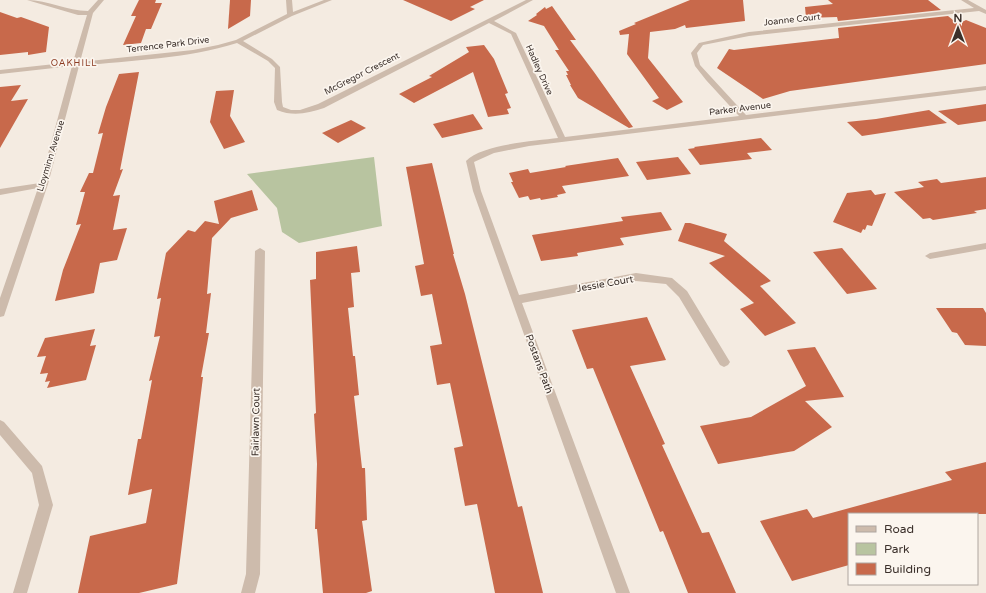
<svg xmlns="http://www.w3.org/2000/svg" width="986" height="593" viewBox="0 0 986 593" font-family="'Varela Round',sans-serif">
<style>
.green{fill:#b8c4a0}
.building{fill:#c8694b}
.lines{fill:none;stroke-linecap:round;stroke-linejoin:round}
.street{fill:#cdbbac;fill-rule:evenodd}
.labels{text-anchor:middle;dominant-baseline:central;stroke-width:3.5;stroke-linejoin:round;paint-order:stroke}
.far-street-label{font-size:9px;fill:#3b302b;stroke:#fbf5ee}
.far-neighbourhood-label{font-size:9px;letter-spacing:1px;fill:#8c3b22;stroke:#fbf5ee}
.street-label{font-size:10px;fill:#3b302b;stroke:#fbf5ee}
</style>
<rect width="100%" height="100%" fill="#f4ebe1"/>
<path class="green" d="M374 157 382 226 299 243 282 232 277 208 247 174Z"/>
<g class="building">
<path d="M139 0H156L155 3H162L151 29H146L141 43 123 45 136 16H131Z"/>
<path d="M230 0H251L250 16 228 29Z"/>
<path d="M403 0H484L470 7 475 9 451 21Z"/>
<path d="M690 0H743L745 21 686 28 685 25 675 29 650 32 648 58 683 102 667 110 652 101 659 98 627 54 629 34 620 35 619 31 636 24 634 23Z"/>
<path d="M828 0H928L941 10 838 21 837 17 806 18 805 7 833 4Z"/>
<path d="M552 6 576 40H570L594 72 633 127 629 128 578 98 570 85H571L566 75H568L566 71H569L555 50H559L544 26 528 21 537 15 536 14 545 7 546 9Z"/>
<path d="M0 12 17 18 21 17 49 27 46 52 28 55V52L0 55Z"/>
<path d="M948 16 958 24 966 20 986 28V64L790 91 763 99 717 68 729 49 734 50 839 38 838 28Z"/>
<path d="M484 45 494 59 508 93 505 94 511 108 507 109 509 114 488 117 473 72 414 103 399 94 432 77 429 76 469 52 466 47Z"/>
<path d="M139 72 120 170 123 169 113 196 120 195 113 230 127 228 117 260 100 263 94 293 55 301 63 270 81 224 76 225 85 192H80L89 173H93L103 133 98 134 106 107 119 74Z"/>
<path d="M21 85 11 101 28 99 0 148V87Z"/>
<path d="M234 90 230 116 245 142 224 149 210 122 216 91Z"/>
<path d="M986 104V121L958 125 938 111Z"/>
<path d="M929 110 947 123 862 136 847 122 876 119Z"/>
<path d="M473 114 483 129 442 138 433 124Z"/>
<path d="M351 120 366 128 338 143 322 133Z"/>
<path d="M761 138 772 150 747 153 752 159 700 165 688 149 695 148 694 147Z"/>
<path d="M678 157 691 174 647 180 636 162Z"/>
<path d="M618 158 629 176 562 186 566 193 557 195 558 197 541 200 540 198 530 200 528 196 519 198 511 182H513L509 173 528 169 530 173 566 167 565 166Z"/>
<path d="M432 163 454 254H453L465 294 518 507 522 506 543 593H495L477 504 465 506 454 448 463 446 450 383 437 385 430 346 442 344 432 294 421 296 415 266 424 264 406 167Z"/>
<path d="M986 177V209L974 211 977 213 933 220 930 218 923 219 894 192 924 187 918 182 937 179 941 183Z"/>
<path d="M252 190 258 210 231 218 212 238 207 294 211 293 206 333H209L201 377H203L177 584 139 593H78L90 536 146 523 152 489 128 495 138 439H141L152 380 149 381 160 336 154 337 161 298 157 299 166 253 188 230 195 232 205 221 219 224 214 201Z"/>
<path d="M871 190 875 195 886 193 872 226 867 225 865 230 863 229 861 233 833 222 847 193Z"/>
<path d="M661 212 672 230 620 238 624 245 577 253 578 256 541 261 532 235 623 221 621 217Z"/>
<path d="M685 223H690L727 234 724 241 771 281 760 286 796 323 765 336 740 309 754 303 709 263 725 256 678 241Z"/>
<path d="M357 246 360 272 351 273 354 307 348 308 353 356H355L359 395 354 396 362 468H365L367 520 362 521 372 591 366 593H323L317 529H315L317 464 314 414 316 413 310 280 316 279V252Z"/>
<path d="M842 248 877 289 847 294 813 252Z"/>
<path d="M936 308H983L986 313V346L965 345 957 333 952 332Z"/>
<path d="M647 317 666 360 630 366 665 444 662 445 702 533 709 532 736 593H688L663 531 660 532 593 368 587 369 572 330Z"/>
<path d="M95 329 90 346 96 345 86 380 47 388 50 381 45 382 48 373 40 374 46 356 37 357 45 338Z"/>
<path d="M815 347 844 397 805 401 832 427 794 451 718 464 700 426 751 417 806 386 787 350Z"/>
<path d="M986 462V514H849V565L792 581 760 521 807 509 813 518 952 480 945 472Z"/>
</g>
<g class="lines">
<g class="street">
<path d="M27 0C48 0 67 11 88 11L98 0H104L93 13 80 62 193 50 218 45 236 40 287 14 286 0H292L293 12 324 0H332L292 16 243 41 272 59 280 67 282 102 283 107 291 110H300L318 104 526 0H533L494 21 516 33 565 137 739 116 706 80 695 66 691 53 699 43 749 32 974 8 961 0H968L986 10V14L979 11 749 36 703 45 697 53 700 65 746 115 986 86V90L529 146 494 153 474 162 481 191 519 295 636 273 672 278 687 291 730 362 728 365 724 367 720 365 679 297 666 284 636 281 522 303 630 593H616L473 191 466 161C482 144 535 141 558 138L511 34 489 23 324 108C308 113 294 117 277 110L274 102 275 68 268 61 237 43C187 59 132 60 79 66L48 184 4 316 0 317V298L38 188 0 195V189L40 183 72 66 0 74V70L73 62 87 15H78Z"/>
<path d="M986 243V249L930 259 925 256 930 253Z"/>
<path d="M260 248 265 251 260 574 255 593H241L246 574 255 251Z"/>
<path d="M0 420 4 422 42 466 53 505 27 593H13L39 505 32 473 0 435Z"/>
</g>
</g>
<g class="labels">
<g class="far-street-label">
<text transform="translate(792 20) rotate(-6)">Joanne Court</text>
<text transform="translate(168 45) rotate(-7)">Terrence Park Drive</text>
<text transform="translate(539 70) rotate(66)">Hadley Drive</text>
<text transform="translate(362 74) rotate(-27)">McGregor Crescent</text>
<text transform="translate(740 109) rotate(-7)">Parker Avenue</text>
<text transform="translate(51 156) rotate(-73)">Lloyminn Avenue</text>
</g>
<g class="far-neighbourhood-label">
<text x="74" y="63">OAKHILL</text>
</g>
<g class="street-label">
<text transform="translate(605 284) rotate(-10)">Jessie Court</text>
<text transform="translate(539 364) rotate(70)">Postans Path</text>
<text transform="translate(256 422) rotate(-89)">Fairlawn Court</text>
</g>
</g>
<rect x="848" y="513" width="130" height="72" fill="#fbf5ee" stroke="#aea6a0"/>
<rect x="856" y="526" width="20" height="6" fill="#cdbbac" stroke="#aea6a0"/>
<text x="884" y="533" font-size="12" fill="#3b302b">Road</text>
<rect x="856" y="543" width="20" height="12" fill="#b8c4a0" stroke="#aea6a0"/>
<text x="884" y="553" font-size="12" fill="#3b302b">Park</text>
<rect x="856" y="563" width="20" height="12" fill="#c8694b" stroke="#aea6a0"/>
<text x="884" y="573" font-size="12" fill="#3b302b">Building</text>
<g transform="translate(958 28)" stroke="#fbf5ee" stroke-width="3" paint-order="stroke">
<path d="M0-3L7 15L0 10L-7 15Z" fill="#3b302b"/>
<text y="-6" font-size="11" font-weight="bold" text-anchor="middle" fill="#3b302b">N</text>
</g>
</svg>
